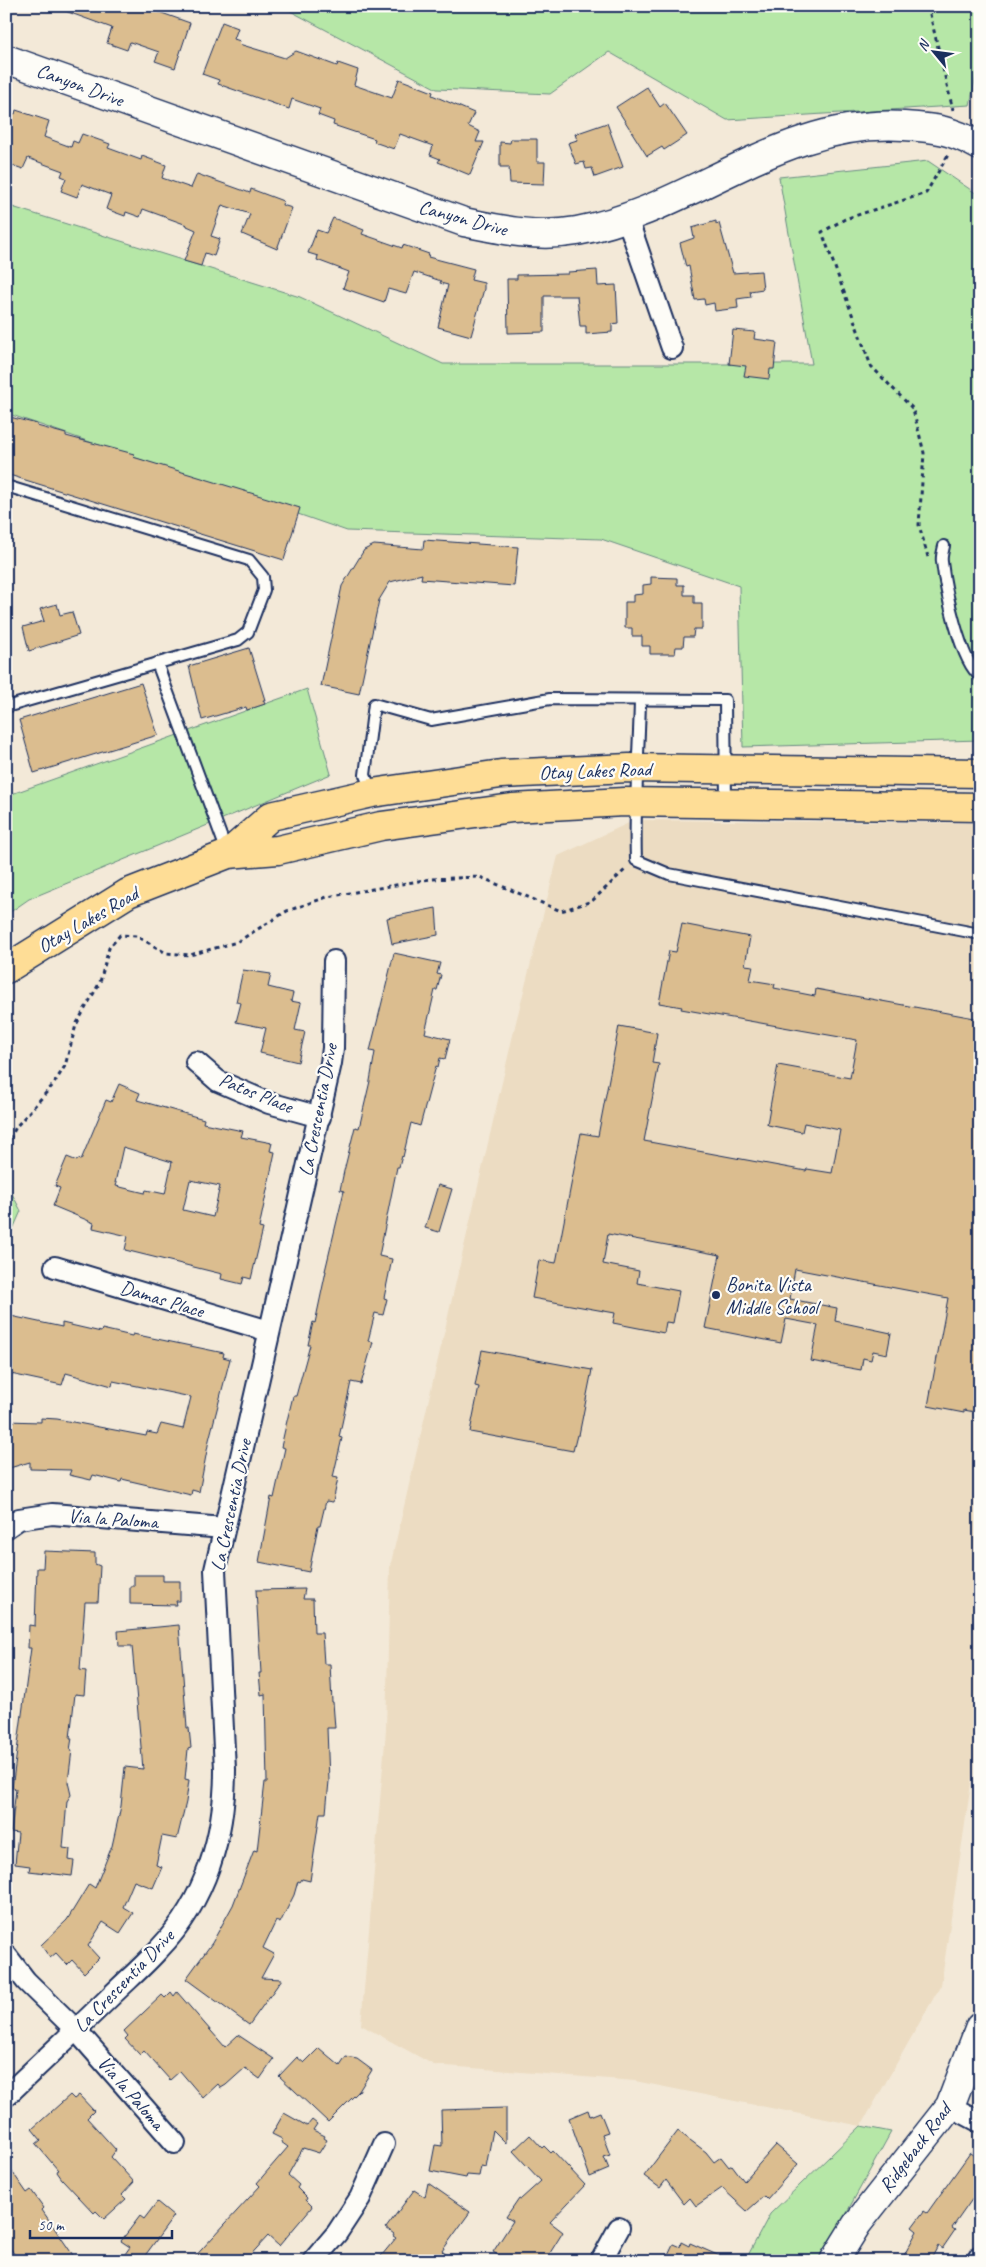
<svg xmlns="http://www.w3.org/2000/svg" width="986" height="2267" viewBox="0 0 986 2267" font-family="Caveat,sans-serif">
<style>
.built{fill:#ecdcc2}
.green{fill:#b6e7a7;stroke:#688b82}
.building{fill:#dbbd8f;stroke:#1b2f5e;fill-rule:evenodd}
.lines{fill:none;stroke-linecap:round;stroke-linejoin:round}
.lane-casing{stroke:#1b2f5e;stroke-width:14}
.street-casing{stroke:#1b2f5e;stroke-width:24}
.secondary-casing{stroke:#1b2f5e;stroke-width:31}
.primary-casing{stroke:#1b2f5e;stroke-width:31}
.path{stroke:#1b2f5e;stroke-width:3;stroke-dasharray:4 4;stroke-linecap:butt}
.lane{stroke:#fdfcf7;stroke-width:10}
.street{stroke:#fdfcf7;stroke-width:20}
.secondary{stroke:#fdfcf7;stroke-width:28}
.primary{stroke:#fedd96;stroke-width:28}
.poi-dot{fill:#1b2f5e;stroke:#fdfcf7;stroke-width:2}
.labels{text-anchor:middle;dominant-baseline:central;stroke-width:4.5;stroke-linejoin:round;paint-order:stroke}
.street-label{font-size:20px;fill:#1b2f5e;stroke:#fdfcf7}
.poi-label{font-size:20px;fill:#1b2f5e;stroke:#fdfcf7;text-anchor:start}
</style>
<rect width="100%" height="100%" fill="#f3e9d8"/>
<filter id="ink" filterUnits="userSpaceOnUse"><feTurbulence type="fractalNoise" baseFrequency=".02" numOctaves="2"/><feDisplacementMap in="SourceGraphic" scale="10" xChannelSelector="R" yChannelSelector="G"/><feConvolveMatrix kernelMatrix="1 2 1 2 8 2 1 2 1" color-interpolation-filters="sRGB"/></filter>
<g filter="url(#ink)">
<path class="built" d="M635 820 980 823V1723L941 1985 861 2126 635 2081 434 2065 361 2025 386 1730 390 1567 516 1022 558 856Z"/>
<g class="green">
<path d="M281 6H980V56L970 105 727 120 609 52 550 94 437 89Z"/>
<path d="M928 161 980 196V277L974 287 980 291V740L743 747 739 586 601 539 347 531 6 413V205L300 297 443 364H812L779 177Z"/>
<path d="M307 689 331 774 29 899 6 915V796Z"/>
<path d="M6 1182 21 1211 6 1245Z"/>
<path d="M861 2126 891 2132 820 2261H745L770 2214Z"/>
</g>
<g class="building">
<path d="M57 6H142L190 23 175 68 155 61 159 52 130 42 127 50 107 43 112 28 57 8Z"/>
<path d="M222 22 238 28 234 39 240 41 239 44 285 58 296 51 337 66 338 63 358 70 354 85 392 98 399 79 433 92 432 95 474 113 468 126 480 132 476 142H484L470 175 438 162 440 159 430 155 433 146 400 134 394 149 374 142 375 139 333 125 334 121 318 115 320 109 292 99 289 109 218 84 219 80 202 74Z"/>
<path d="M647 87 660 107 665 103 687 135 664 150 662 147 647 156 616 107Z"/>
<path d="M16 110 49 121 44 137 71 147 73 141 78 143 82 134 110 144 108 148 141 160 142 156 166 165 162 178 191 188 197 174 250 193 251 189 283 201 282 205 292 208 277 249 242 234 250 214 222 205 211 236 220 239 214 256 205 253 201 266 184 261 196 230 187 226V225L143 209 140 217 126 212 125 216 106 209 111 195 82 184 77 197 61 191 66 178 61 176 63 171 28 158 23 169 6 163V111L15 114Z"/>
<path d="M607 123 623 167 595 177 592 168 586 169 584 162 576 164 568 143 577 140 575 134Z"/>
<path d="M511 139H537V162H545L544 184 510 183 509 167H500V142L510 143Z"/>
<path d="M333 218 364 230 362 234 402 248 403 245 429 254 428 257 474 269 471 280 484 283V289L471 336 438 327 448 285 440 283 441 281 414 272 406 294 388 289 384 302 343 288 349 272 317 260 318 256 308 253 317 230 326 233Z"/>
<path d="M716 221V224L719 223 733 273 761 271 763 289 750 291 751 297 737 299 738 308 715 311 714 303 705 305 704 299 695 300 689 266 686 267 680 243 694 238 692 228Z"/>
<path d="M597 270 598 286 616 285 618 323 612 324V332L586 334V326H580L577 296H544V332L508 333 507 279H517V275L568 274V272Z"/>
<path d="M733 330 755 332 754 339 777 342 774 369H770L769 379 744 376 746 366 729 364Z"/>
<path d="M6 416 37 424V426L66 434V436L134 454 133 457 300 508 284 560 6 474Z"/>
<path d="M424 540 518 547 514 586 421 579 422 574 390 582 379 600 359 694 321 686 342 586 364 550 374 545 423 549Z"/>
<path d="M651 577 677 578V585H684V595H694V603H702V629H694L693 637H684L683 647H676L675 654H650V646H642V636H632V628H625V602H633V595L643 594V585L651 584Z"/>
<path d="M57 604 60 615 72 612 79 635 29 651 23 627 44 621 40 609Z"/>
<path d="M249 648 265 700H263L265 704 247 710 246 707 202 720 189 666Z"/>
<path d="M141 683 158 735 34 773 19 720Z"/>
<path d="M436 908 438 935 392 944 387 918Z"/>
<path d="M682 924 750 937 745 965 753 966 750 980 775 984 774 988 815 996 816 989 980 1019V1413L964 1410V1413L928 1406 948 1298 795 1269 790 1299 837 1308 835 1321 891 1333 887 1354 873 1351 871 1360 863 1358 861 1370 811 1361 818 1325 786 1319 781 1343 705 1328 720 1255 608 1234 603 1264 639 1271 637 1283 679 1291 673 1323 666 1322 664 1333 613 1323 615 1313 532 1298 539 1260 556 1263 581 1133 598 1136 619 1026 657 1033 652 1063 659 1064 644 1141 806 1171 807 1169 832 1173 840 1130 804 1123 802 1132 768 1125 767 1124 772 1096 778 1065 850 1078 857 1040 681 1009 682 1007 659 1003 669 951 676 952Z"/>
<path d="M394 953 440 963 437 974 441 975 437 990H435L425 1033 450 1039 445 1059 440 1058 438 1067 436 1066 420 1126 411 1123 403 1157 402 1156 399 1167H397L379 1256 392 1259 384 1298 387 1299 383 1315 375 1313 368 1341 373 1342 361 1384 351 1382 339 1437 342 1438 333 1477 338 1478 333 1502 326 1501 320 1526H318L309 1572 259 1562 271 1497 274 1498 285 1448 281 1447 286 1425 293 1396H296L310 1345H308L313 1322 315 1323 326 1271H325L344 1191 340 1190 344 1171 355 1127 359 1128 370 1081 375 1052 370 1051Z"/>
<path d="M243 970 271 974 268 987 293 993 291 1001 301 1003 295 1030 305 1032 298 1062 260 1053 266 1028 236 1022 241 1003 236 1002Z"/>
<path d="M119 1084 140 1093 137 1100 204 1119 203 1123 243 1131 241 1137 272 1143 270 1151 275 1152 259 1228 263 1229 251 1279 244 1277 242 1284 221 1279 222 1274 125 1250 128 1236 93 1228 94 1223 53 1206 60 1188 55 1186 67 1157 77 1161 78 1159 81 1160 106 1100 111 1102ZM123 1147 172 1162 165 1194 146 1190 145 1193 116 1186 117 1183H115ZM190 1180 220 1186 213 1217 183 1210Z"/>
<path d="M438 1185 452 1189 439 1232 425 1228Z"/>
<path d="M6 1315 62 1327V1323L101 1332 102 1329 132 1336 133 1334 224 1353 223 1357 230 1359 209 1440 199 1492 192 1490 191 1495 122 1479 121 1482 93 1475 91 1480 69 1475 71 1470 30 1469V1462L6 1469V1421L41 1422V1418L57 1419 146 1436 147 1432 157 1434 161 1424 183 1429 191 1397 113 1381 112 1386 66 1373 62 1385 6 1373Z"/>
<path d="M482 1350 592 1370 579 1435H577L573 1451 470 1432 479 1387 475 1386Z"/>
<path d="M44 1551 95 1553V1564L100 1566 98 1602H85L80 1670 86 1671 84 1695 75 1694 70 1738H72L70 1750H72L68 1782 71 1795 67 1801 63 1848 70 1849 69 1860 74 1861 72 1876 29 1871 30 1866 15 1864 18 1833 11 1832 16 1789 12 1788 31 1648H28L29 1625 35 1626 37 1568H43Z"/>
<path d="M134 1575H163V1581H180V1601H176L177 1605 130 1604V1586H134Z"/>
<path d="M305 1589 303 1599H313L314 1633H322L324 1664H330L332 1702H333L335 1728H327L329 1781 326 1813H320L310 1881 302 1879 300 1882 298 1881 294 1895 280 1923 276 1921 263 1948 274 1954 261 1978 282 1979 249 2025 186 1979 212 1943 233 1905 254 1850 257 1851 265 1782H267L265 1694 261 1695 259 1673H261L256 1590Z"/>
<path d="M179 1625 187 1728H189L191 1748 188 1749 185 1779 189 1780 186 1802 177 1839 162 1836 156 1865 162 1867 153 1888 134 1881 123 1907 133 1913 120 1933 103 1922 88 1946 99 1958 84 1973 72 1960 67 1965 56 1953 50 1958 41 1945 67 1920 89 1884 95 1888 112 1846 121 1806 125 1767 143 1769 132 1646H119L118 1631Z"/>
<path d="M171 1992 174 1996 177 1992 225 2047 238 2035 274 2059 260 2079 245 2068 226 2085 221 2088 218 2084 203 2098 180 2071 170 2080 144 2051 140 2055 125 2039 128 2036 124 2031 162 1995 165 1998Z"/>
<path d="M319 2048 340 2066 346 2057 357 2059 372 2070 359 2091 328 2122 279 2076 297 2057 304 2063Z"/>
<path d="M70 2095 74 2099 79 2095 94 2111 87 2118 116 2150 111 2157 134 2182 122 2195 126 2199 104 2219 96 2211 94 2213 62 2179 57 2172 58 2170 36 2144 41 2140 32 2129Z"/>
<path d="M506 2108V2143L493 2130 486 2167 481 2166 479 2176 467 2175 466 2178 430 2171 435 2145 442 2146 441 2110Z"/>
<path d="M588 2110 590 2116 600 2112 608 2132 602 2134 610 2155 604 2157 609 2169 590 2177 569 2118Z"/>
<path d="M284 2113 307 2126 312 2120 317 2124 313 2130 325 2136 324 2138 327 2140 319 2153 303 2148 288 2175 299 2185 297 2188 307 2198 306 2200 312 2206 311 2208 279 2246 268 2236 245 2261H191L260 2186 257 2183 288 2147 281 2142 282 2139 272 2134Z"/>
<path d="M678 2131 706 2152 714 2162 721 2157 729 2167 732 2165 744 2181 776 2145 798 2164 767 2199 764 2196 747 2211 722 2188 696 2206 690 2198 684 2204 666 2180 660 2188 644 2176Z"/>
<path d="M530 2135 542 2148 544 2146 551 2153 553 2151 585 2185 550 2222 563 2232 545 2261H507L493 2252 513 2221 506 2217 519 2198 521 2199 541 2181 513 2151Z"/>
<path d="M970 2153 980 2160V2188L952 2228 955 2230 942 2249 938 2246 930 2261H901L917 2231 912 2227 924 2211 927 2213Z"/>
<path d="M6 2163 27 2193 31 2190 44 2208 42 2210 77 2261H19L6 2242Z"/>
<path d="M428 2183 470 2212 442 2251 454 2261H377L396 2238 393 2236 394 2234 386 2228 414 2190 425 2197Z"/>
<path d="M157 2202 174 2216 141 2261H120L130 2247 121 2241 140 2216 144 2219Z"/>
<path d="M681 2242 689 2246 690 2243 731 2261H665L673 2244 680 2247Z"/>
</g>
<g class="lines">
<g class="lane-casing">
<g id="lane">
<path d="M6 486 249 560 263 577 264 590 248 632 238 640 6 707"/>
<path d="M944 546C943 551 941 557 942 562 945 587 960 662 980 676"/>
<path d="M157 663 227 852"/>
<path d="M640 700C639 753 634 806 636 860L669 874 980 934"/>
<path d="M372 793 365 775 374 704 431 720 550 699 725 700 726 802"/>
</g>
</g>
<g class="street-casing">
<g id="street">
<path d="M627 218 672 348"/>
<path d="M196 1062 218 1081 269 1103 320 1117"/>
<path d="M55 1267 269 1331"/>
<path d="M6 1528 19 1519 52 1514 224 1528"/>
<path d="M6 1955 26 1981 76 2030 175 2143"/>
<path d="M6 2096C41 2063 76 2030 110 1997 126 1981 144 1966 159 1949 206 1900 225 1835 225 1769L215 1570 331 1063 333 1048 334 961"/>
<path d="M950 2106 980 2122"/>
<path d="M313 2261 337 2233 360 2198 384 2144"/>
<path d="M601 2261 619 2228"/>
<path d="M977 2261 980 2256"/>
</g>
</g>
<g class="secondary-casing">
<g id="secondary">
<path d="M6 59 464 222C502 230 538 238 577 231 692 210 781 118 904 126 937 128 951 130 980 146"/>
<path d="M834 2261 857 2224 950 2106 980 2027"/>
</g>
</g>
<g class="primary-casing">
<g id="primary">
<path d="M228 854 271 816 372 793 501 774 629 768 980 773"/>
<path d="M6 969 128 893 228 854 278 850 381 826 512 808 624 802 980 807"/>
</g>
</g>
<g class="path">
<path d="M928 6 953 110"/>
<path d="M928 557 919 525 924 453 913 409 871 366 822 232 845 219 926 193 948 155"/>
<path d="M6 1146 16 1127 53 1085 65 1066 76 1025 100 982 109 948 120 935 137 936 166 953 190 955 237 942 287 911 327 897 430 879 480 877 561 911 592 901 626 869"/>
</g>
<use href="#lane" class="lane"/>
<use href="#street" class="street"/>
<use href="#secondary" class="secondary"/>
<use href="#primary" class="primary"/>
</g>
</g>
<circle class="poi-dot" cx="716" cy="1295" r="5"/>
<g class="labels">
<g class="street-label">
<text transform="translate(80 85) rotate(20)">Canyon Drive</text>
<text transform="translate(463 218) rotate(15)">Canyon Drive</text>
<text transform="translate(595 771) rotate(-2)">Otay Lakes Road</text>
<text transform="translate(88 920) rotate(-30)">Otay Lakes Road</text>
<text transform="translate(256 1093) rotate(22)">Patos Place</text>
<text transform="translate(318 1110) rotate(-79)">La Crescentia Drive</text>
<text transform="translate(162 1299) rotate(17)">Damas Place</text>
<text transform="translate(231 1505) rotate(-78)">La Crescentia Drive</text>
<text transform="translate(113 1519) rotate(4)">Via la Paloma</text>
<text transform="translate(124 1981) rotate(-46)">La Crescentia Drive</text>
<text transform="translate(131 2093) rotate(49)">Via la Paloma</text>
<text transform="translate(915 2148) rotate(-53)">Ridgeback Road</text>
</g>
<g class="poi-label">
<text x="726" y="1284">Bonita Vista<tspan x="726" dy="23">Middle School</tspan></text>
</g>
</g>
<rect width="986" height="2267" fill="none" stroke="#fdfcf7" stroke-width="25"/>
<rect x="12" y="12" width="961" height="2242" fill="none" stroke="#1b2f5e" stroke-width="2" filter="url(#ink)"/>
<g transform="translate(934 52) rotate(299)" stroke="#fdfcf7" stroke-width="4" paint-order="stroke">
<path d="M0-4L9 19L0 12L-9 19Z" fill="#1b2f5e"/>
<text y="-8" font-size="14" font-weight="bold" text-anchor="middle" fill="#1b2f5e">N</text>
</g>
<path d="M30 2230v8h142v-8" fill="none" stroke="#1b2f5e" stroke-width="2.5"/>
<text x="38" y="2230" font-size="15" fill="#1b2f5e" stroke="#fdfcf7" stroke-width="4" paint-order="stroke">50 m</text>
</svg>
